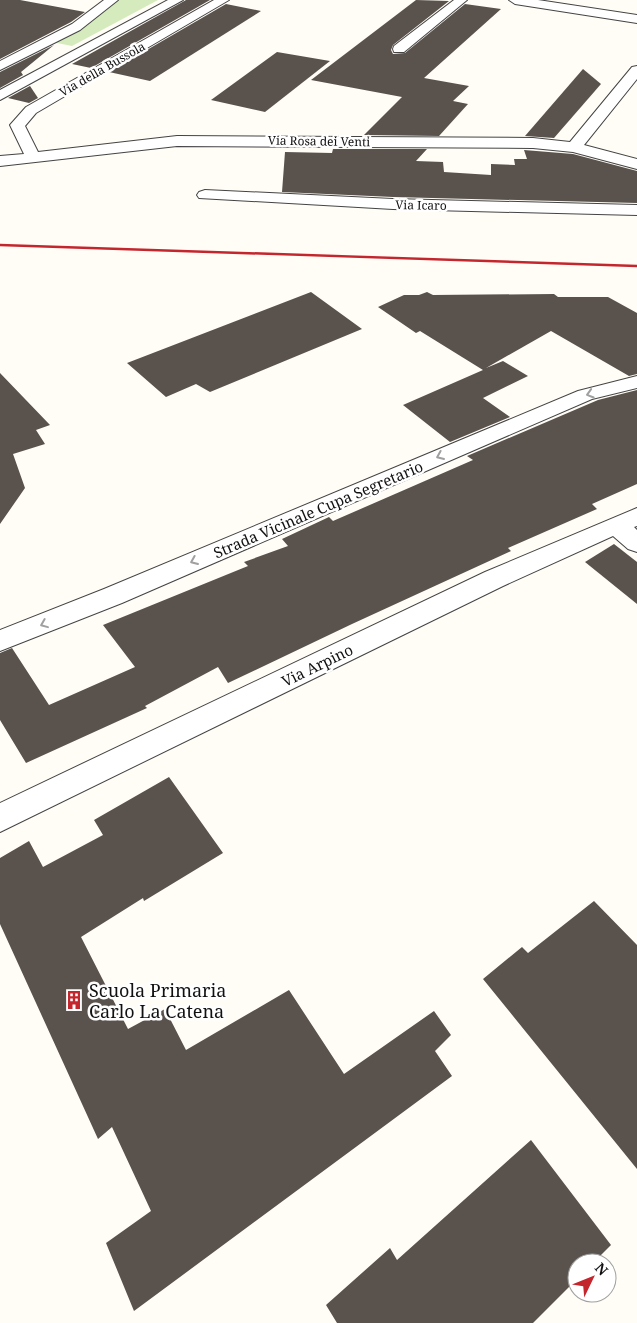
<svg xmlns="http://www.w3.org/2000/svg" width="637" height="1323" viewBox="0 0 637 1323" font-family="'Noto Serif',serif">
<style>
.green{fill:#d5ebbd}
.building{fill:#5a524d}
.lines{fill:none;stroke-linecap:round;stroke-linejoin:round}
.minor-casing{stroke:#444;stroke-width:2}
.minor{fill:#fff;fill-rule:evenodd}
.rail{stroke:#c4262e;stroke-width:2.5}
.oneway{stroke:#a0a0a0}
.labels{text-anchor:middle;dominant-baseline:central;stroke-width:5;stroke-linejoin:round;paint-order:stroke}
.far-street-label{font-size:12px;fill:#111;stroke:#fff}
.street-label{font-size:15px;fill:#111;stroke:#fff}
.near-poi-label{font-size:18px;fill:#111;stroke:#fff;text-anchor:start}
</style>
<rect width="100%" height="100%" fill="#fffdf5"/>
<path class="green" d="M117 0H158L72 46 52 42Z"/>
<g class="building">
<path d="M0 0H20L85 12 71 22 0 59Z"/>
<path d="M186 0H210L91 68 72 64Z"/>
<path d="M416 0 449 1 393 45 391 50 393 54 405 53 465 4 501 9 424 78 469 86 453 101 468 104 439 136 364 135 402 97 311 80Z"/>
<path d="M226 4 261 11 150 81 109 72Z"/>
<path d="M54 45 21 72 23 75 0 88V72Z"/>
<path d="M277 52 330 61 265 112 211 100Z"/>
<path d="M583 69 601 84 554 138 525 136Z"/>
<path d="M30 86 38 98 29 103 8 98Z"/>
<path d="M333 149H427L416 161 443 162 444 172 491 175V164L515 165 514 159H527L524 150 573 154 637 171V203L393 197 282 192 285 152 332 153Z"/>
<path d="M311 292 362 329 210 392 196 384 166 397 127 363Z"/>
<path d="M427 292 433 295 554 294 558 297H608L637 313V374L629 376 551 331 486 368 503 361 528 376 483 398 510 417 450 442 403 405 483 370 420 331 416 333 378 307 404 295H419Z"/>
<path d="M0 373 50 425 36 430 45 444 13 454 25 488 0 524Z"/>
<path d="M637 390V484L592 504 597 509 508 548 511 551 352 624 228 683 218 667 145 706 147 708 26 763 0 720V653L12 648 49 705 135 667 103 625 248 566 244 562 288 546 282 539 329 517 333 521 473 460 467 456 598 400Z"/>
<path d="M614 544 637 562V604L585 562Z"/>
<path d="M169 777 223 853 144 901 143 898 81 937 128 1029 165 1009 186 1050 289 990 344 1074 434 1011 451 1035 435 1051 452 1076 134 1311 106 1243 151 1211 112 1127 98 1139 0 924V858L29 841 43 867 103 835 94 820Z"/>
<path d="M594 901 637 945V1169L483 979 522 947 528 953Z"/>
<path d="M531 1140 611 1245 593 1263H577V1279L533 1323H337L326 1305 390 1248 397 1260Z"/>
</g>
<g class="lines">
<g class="minor-casing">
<g id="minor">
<path d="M104 0H118L80 30 0 70V61L72 24Z"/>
<path d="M168 0H183L0 100V90Z"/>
<path d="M214 0H229L36 113 25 126 38 152 177 136 533 138 570 142 632 67 637 66V79L584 145 637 159V169L573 152 533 148 177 146 0 166V156L24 154 10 125 26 107Z"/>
<path d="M454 0H467L404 52H394L393 49 394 46Z"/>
<path d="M509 0H538L637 15V23L515 4Z"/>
<path d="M205 190 393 199 637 205V215L393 209 199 198 197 195 199 192Z"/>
<path d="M637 376V388L592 399 122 603 0 651V630L104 589 578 391Z"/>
<path d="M637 508V526L634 527 637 530V552L628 549 613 536 503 586 0 832V803L485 572Z"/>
</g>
</g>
<use href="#minor" class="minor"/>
<path class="rail" d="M0 245 637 266"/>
</g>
<defs><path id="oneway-chevron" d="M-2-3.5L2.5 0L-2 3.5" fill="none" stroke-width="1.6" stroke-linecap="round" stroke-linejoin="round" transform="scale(1.25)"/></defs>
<g class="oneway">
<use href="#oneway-chevron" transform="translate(590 394) rotate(163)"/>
<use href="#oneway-chevron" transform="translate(440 456) rotate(157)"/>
<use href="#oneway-chevron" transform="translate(194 561) rotate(157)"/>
<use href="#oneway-chevron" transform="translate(44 624) rotate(158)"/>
</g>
<defs>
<g id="building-bare" transform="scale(1.5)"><path d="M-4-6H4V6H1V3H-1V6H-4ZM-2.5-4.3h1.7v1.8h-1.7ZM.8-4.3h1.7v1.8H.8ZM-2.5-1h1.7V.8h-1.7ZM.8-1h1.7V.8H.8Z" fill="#c4262e" stroke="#fff" stroke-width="2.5" paint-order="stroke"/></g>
</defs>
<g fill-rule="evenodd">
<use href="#building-bare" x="74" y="1000"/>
</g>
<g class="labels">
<g class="far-street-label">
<text transform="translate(102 69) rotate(-30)">Via della Bussola</text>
<text transform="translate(319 141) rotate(1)">Via Rosa dei Venti</text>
<text transform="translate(421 205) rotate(1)">Via Icaro</text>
</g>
<g class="street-label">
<text transform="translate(318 509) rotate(-23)">Strada Vicinale Cupa Segretario</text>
<text transform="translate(317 665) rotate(-26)">Via Arpino</text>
</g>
<g class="near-poi-label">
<text x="89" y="990">Scuola Primaria<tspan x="89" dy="21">Carlo La Catena</tspan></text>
</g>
</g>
<g transform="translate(592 1278) rotate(47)"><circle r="24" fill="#ffffff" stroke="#a0a0a0"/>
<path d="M0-4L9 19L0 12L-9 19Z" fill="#c4262e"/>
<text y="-8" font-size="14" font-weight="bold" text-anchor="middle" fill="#111111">N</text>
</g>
</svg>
